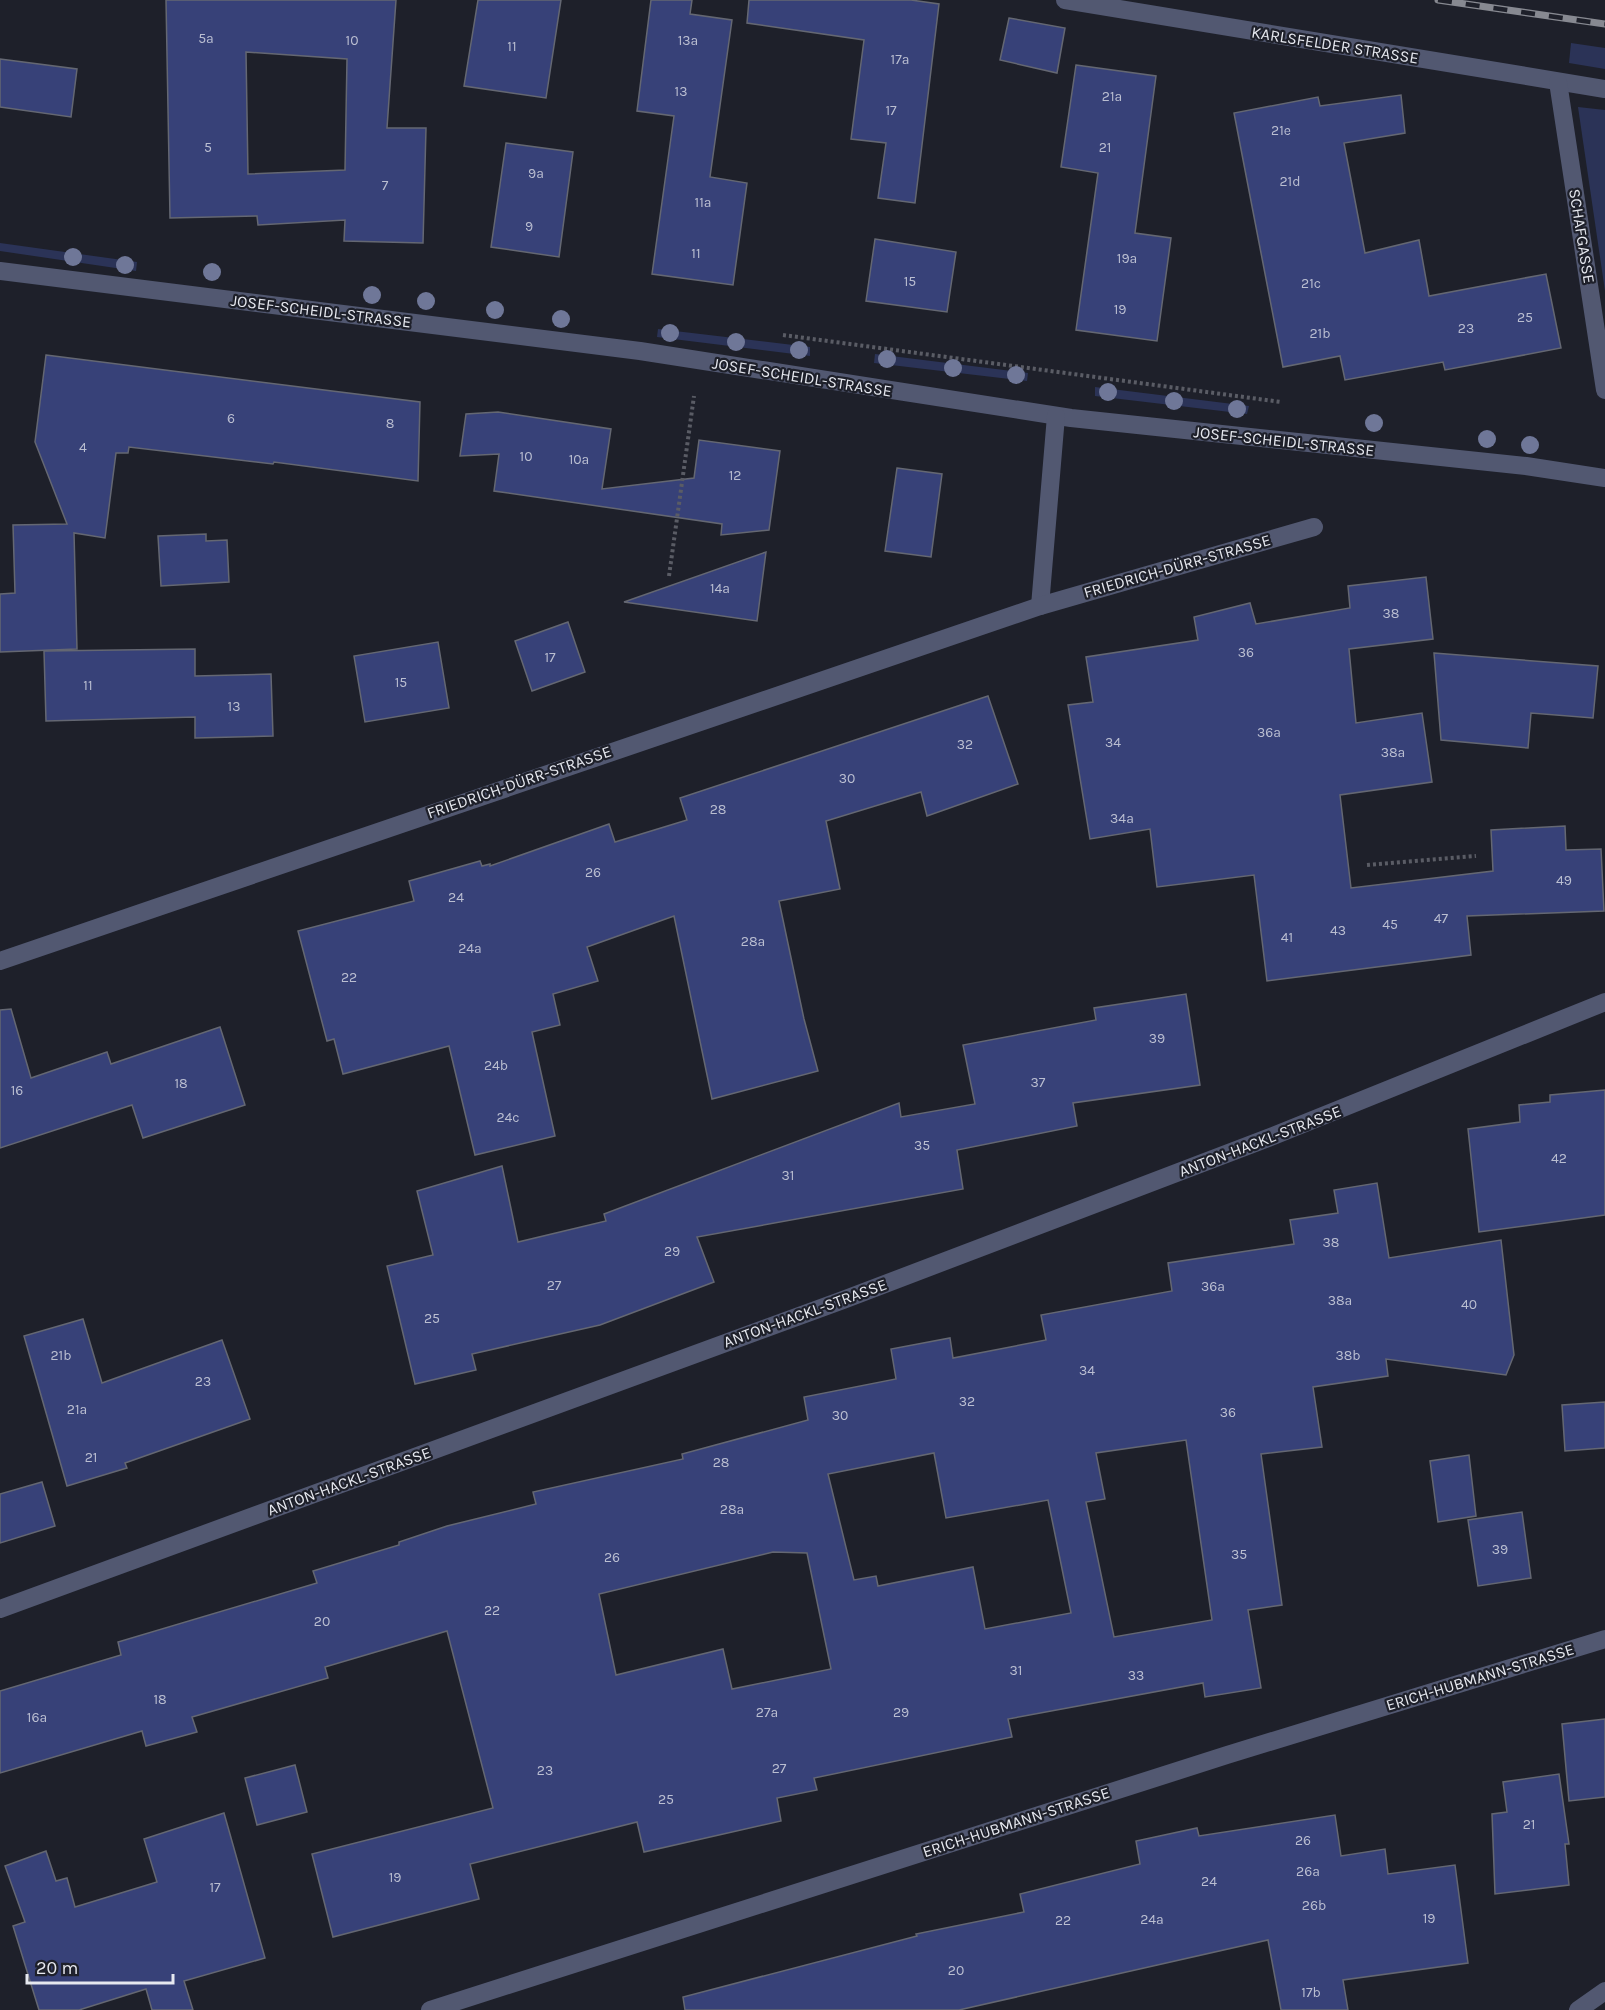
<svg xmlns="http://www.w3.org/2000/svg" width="1605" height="2010" viewBox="0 0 1605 2010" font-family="Karla,sans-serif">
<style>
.green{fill:#2b3357}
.building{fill:#374178;stroke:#646772;stroke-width:1.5;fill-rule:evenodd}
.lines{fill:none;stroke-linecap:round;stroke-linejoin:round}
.path{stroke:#5a5c65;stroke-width:4;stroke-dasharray:3 3;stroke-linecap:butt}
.minor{stroke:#525871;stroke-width:18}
.rail-casing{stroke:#878991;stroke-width:7}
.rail{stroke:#1e202a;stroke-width:4.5;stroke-dasharray:14;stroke-linecap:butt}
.tree{fill:#6f7798}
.labels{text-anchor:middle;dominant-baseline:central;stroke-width:4.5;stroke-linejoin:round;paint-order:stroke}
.number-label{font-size:14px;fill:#babed1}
.street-label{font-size:16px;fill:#e6e8ef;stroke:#1e202a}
</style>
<rect width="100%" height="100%" fill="#1e202a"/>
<g class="green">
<path d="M1571 43 1605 48V69L1569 63Z"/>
<path d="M1578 107 1605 110V291Z"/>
<path d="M0 243 137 262 136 271 0 251Z"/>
<path d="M658 329 810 347V356L657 337Z"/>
<path d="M875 354 1028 373 1027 381 874 363Z"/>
<path d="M1095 387 1249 406 1247 414 1095 396Z"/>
</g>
<g class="building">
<path d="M166 0H396L387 128H426L423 243 344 241 345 220 258 225 257 216 170 218ZM246 52 347 59 345 170 248 174Z"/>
<path d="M478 0H561L546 98 464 86Z"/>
<path d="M651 0H692L690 14 732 20 710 177 747 183 733 285 652 274 674 116 637 111Z"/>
<path d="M749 0H911L939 4 915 203 878 198 886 143 851 139 864 40 747 23Z"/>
<path d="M1009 18 1065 28 1057 73 1000 60Z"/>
<path d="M0 59 77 69 71 117 0 107Z"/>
<path d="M1076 65 1156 76 1135 233 1171 238 1157 341 1076 330 1098 173 1061 167Z"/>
<path d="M1401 95 1405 133 1344 143 1365 253 1419 240 1429 296 1546 274 1561 348 1445 370 1443 362 1345 380 1340 356 1283 367 1234 113 1318 97 1320 106Z"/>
<path d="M506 143 573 152 559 257 491 247Z"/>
<path d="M875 239 956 252 947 312 866 301Z"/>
<path d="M46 355 420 402 418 481 274 462 273 464 129 447 128 453H116L105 538 74 533 77 649 0 652V594L15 593 13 525 67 524 35 442Z"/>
<path d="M498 412 611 429 602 489 694 478 699 440 780 451 769 530 721 535 722 524 494 491 499 454 460 456 466 414Z"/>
<path d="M897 468 942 474 931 557 885 551Z"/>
<path d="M206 534V541L227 540 229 582 161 586 158 536Z"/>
<path d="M766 552 757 621 624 602Z"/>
<path d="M1426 577 1433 639 1349 649 1356 723 1422 713 1432 782 1340 795 1351 888 1493 871 1491 830 1565 826 1566 850 1601 849 1604 911 1467 916 1471 955 1267 981 1254 875 1157 887 1150 829 1090 839 1068 705 1093 702 1086 657 1198 640 1194 617 1250 603 1256 624 1350 608 1348 586Z"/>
<path d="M568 622 585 672 532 691 515 641Z"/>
<path d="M438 642 449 708 365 722 354 656Z"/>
<path d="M195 649V676L271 674 273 736 195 738V717L46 721 44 651Z"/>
<path d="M1434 653 1598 666 1593 718 1531 713 1528 748 1441 740Z"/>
<path d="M988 696 1018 784 927 816 921 792 826 821 840 889 779 901 804 1019 818 1071 712 1099 674 916 587 947 598 981 553 994 560 1025 532 1032 555 1136 475 1155 449 1046 343 1074 334 1039 327 1041 298 931 414 901 409 881 480 861 482 866 490 864V866L609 824 615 842 687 820 680 798Z"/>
<path d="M1186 994 1200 1085 1073 1103 1077 1126 957 1150 963 1189 697 1237 714 1282 600 1325 472 1354 476 1370 415 1384 387 1266 433 1255 417 1191 502 1166 518 1242 606 1221 604 1214 899 1103 901 1117 975 1104 963 1045 1096 1020 1094 1008Z"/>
<path d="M11 1009 31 1078 107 1052 111 1064 220 1027 245 1105 143 1138 132 1105 0 1148V1010Z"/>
<path d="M1605 1090V1215L1479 1232 1468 1129 1520 1122 1519 1105 1550 1102V1095Z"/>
<path d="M1377 1183 1389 1258 1501 1240 1514 1355 1506 1375 1386 1359 1388 1376 1313 1387 1322 1447 1261 1454 1282 1605 1248 1610 1261 1688 1205 1697 1203 1683 1008 1719 1012 1737 814 1778 817 1790 777 1798 781 1821 644 1852 637 1822 470 1864 479 1899 333 1937 312 1854 493 1808 447 1631 325 1667 328 1678 192 1717 197 1732 146 1746 142 1731 0 1773V1691L121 1655 118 1642 317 1583 313 1571 399 1545V1542L447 1526 536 1504 533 1492 683 1459 682 1454 808 1420 804 1397 896 1379 891 1349 950 1338 953 1358 1046 1340 1041 1315 1172 1291 1168 1263 1294 1244 1290 1220 1338 1213 1334 1190ZM1186 1440 1212 1620 1114 1637 1086 1502 1105 1499 1096 1453ZM934 1453 946 1518 1048 1500 1071 1613 985 1629 973 1567 878 1586 876 1576 854 1580 828 1474ZM773 1552 807 1553 831 1669 732 1689 723 1649 616 1675 599 1594Z"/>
<path d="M83 1319 102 1383 222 1340 250 1419 125 1463 127 1468 67 1486 24 1336Z"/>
<path d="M1605 1402V1448L1565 1451 1562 1405Z"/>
<path d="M1469 1455 1476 1516 1438 1522 1430 1461Z"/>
<path d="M42 1482 55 1526 0 1543V1494Z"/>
<path d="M1522 1512 1531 1578 1478 1586 1468 1520Z"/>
<path d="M1605 1719V1797L1569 1801 1562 1724Z"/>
<path d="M295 1765 307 1812 257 1825 245 1778Z"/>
<path d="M1559 1774 1569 1844H1565L1569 1885 1495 1894 1492 1814 1507 1812 1503 1782Z"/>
<path d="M224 1813 265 1958 184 1981 193 2010H152L146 1989 79 2010H39L13 1926 25 1922 5 1866 46 1851 56 1881 67 1878 75 1907 157 1882 144 1839Z"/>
<path d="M1335 1815 1341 1856 1385 1849 1388 1874 1455 1865 1468 1963 1343 1980 1348 2010H1281L1268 1940 959 2010H685L683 1997 917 1936 916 1934 1024 1912 1020 1894 1140 1864 1136 1841 1197 1828 1199 1836Z"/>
</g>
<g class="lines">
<g class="path">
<path d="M783 335 1281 402"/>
<path d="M669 576 694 396"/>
<path d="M1367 865 1476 856"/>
</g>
<g class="minor">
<path d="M1065 0 1605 89"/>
<path d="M1558 82 1605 390"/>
<path d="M0 271 640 351 1071 418 1526 466 1605 478"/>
<path d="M1040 606 1056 416"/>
<path d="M0 961 1040 606 1314 527"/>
<path d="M0 1609 843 1300 1268 1138 1605 1002"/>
<path d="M430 2010 1227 1755 1605 1639"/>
<path d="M1578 2010 1605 1991"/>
</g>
<g class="rail-casing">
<path id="rail" d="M1438 0 1605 24"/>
</g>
<use href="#rail" class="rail"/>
</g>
<g class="tree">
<circle cx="73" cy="257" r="9"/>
<circle cx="125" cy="265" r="9"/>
<circle cx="212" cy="272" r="9"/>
<circle cx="372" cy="295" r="9"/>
<circle cx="426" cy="301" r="9"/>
<circle cx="495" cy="310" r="9"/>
<circle cx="561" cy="319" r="9"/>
<circle cx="670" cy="333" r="9"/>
<circle cx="736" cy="342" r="9"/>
<circle cx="799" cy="350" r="9"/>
<circle cx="887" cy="359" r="9"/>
<circle cx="953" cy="368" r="9"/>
<circle cx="1016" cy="375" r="9"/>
<circle cx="1108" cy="392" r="9"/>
<circle cx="1174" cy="401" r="9"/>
<circle cx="1237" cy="409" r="9"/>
<circle cx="1374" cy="423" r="9"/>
<circle cx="1487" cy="439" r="9"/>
<circle cx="1530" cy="445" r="9"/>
</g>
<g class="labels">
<g class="number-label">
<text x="206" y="38">5a</text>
<text x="352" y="40">10</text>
<text x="688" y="40">13a</text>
<text x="512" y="46">11</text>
<text x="900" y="59">17a</text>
<text x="681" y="91">13</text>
<text x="1112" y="96">21a</text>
<text x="891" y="110">17</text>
<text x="1281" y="130">21e</text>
<text x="208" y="147">5</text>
<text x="1105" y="147">21</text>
<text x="536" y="173">9a</text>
<text x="1290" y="181">21d</text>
<text x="385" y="185">7</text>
<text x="703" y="202">11a</text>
<text x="529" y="226">9</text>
<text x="696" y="253">11</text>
<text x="1127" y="258">19a</text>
<text x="910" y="281">15</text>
<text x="1311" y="283">21c</text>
<text x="1120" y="309">19</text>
<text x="1525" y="317">25</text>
<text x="1466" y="328">23</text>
<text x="1320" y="333">21b</text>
<text x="231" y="418">6</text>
<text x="390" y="423">8</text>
<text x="83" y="447">4</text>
<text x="526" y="456">10</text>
<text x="579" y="459">10a</text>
<text x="735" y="475">12</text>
<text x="720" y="588">14a</text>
<text x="1391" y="613">38</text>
<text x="1246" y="652">36</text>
<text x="550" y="657">17</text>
<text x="401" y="682">15</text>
<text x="88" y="685">11</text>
<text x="234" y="706">13</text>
<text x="1269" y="732">36a</text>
<text x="1113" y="742">34</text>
<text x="965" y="744">32</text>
<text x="1393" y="752">38a</text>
<text x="847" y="778">30</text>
<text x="718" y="809">28</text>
<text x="1122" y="818">34a</text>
<text x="593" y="872">26</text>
<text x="1564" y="880">49</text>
<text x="456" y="897">24</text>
<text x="1441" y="918">47</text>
<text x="1390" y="924">45</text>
<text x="1338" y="930">43</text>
<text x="1287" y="937">41</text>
<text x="753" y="941">28a</text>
<text x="470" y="948">24a</text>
<text x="349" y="977">22</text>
<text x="1157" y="1038">39</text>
<text x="496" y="1065">24b</text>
<text x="1038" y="1082">37</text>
<text x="181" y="1083">18</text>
<text x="17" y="1090">16</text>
<text x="508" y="1117">24c</text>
<text x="922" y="1145">35</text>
<text x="1559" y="1158">42</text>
<text x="788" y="1175">31</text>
<text x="1331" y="1242">38</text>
<text x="672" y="1251">29</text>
<text x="554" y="1285">27</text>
<text x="1213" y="1286">36a</text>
<text x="1340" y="1300">38a</text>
<text x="1469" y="1304">40</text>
<text x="432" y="1318">25</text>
<text x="61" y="1355">21b</text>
<text x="1348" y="1355">38b</text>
<text x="1087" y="1370">34</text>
<text x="203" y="1381">23</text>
<text x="967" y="1401">32</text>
<text x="77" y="1409">21a</text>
<text x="1228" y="1412">36</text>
<text x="840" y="1415">30</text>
<text x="91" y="1457">21</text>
<text x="721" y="1462">28</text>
<text x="732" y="1509">28a</text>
<text x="1500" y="1549">39</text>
<text x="1239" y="1554">35</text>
<text x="612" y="1557">26</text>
<text x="492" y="1610">22</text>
<text x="322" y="1621">20</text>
<text x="1016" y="1670">31</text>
<text x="1136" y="1675">33</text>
<text x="160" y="1699">18</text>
<text x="767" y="1712">27a</text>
<text x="901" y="1712">29</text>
<text x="37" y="1717">16a</text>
<text x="779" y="1768">27</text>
<text x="545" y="1770">23</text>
<text x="666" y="1799">25</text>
<text x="1529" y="1824">21</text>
<text x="1303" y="1840">26</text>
<text x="1308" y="1871">26a</text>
<text x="395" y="1877">19</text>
<text x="1209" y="1881">24</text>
<text x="215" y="1887">17</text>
<text x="1314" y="1905">26b</text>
<text x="1429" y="1918">19</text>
<text x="1152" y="1919">24a</text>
<text x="1063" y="1920">22</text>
<text x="956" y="1970">20</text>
<text x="1311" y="1992">17b</text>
</g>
<g class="street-label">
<text transform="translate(1335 45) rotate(9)">KARLSFELDER STRASSE</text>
<text transform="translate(1582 236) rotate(81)">SCHAFGASSE</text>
<text transform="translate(321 311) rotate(7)">JOSEF-SCHEIDL-STRASSE</text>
<text transform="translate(802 377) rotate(9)">JOSEF-SCHEIDL-STRASSE</text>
<text transform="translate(1284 441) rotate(6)">JOSEF-SCHEIDL-STRASSE</text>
<text transform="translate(1177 566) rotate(-16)">FRIEDRICH-DÜRR-STRASSE</text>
<text transform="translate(519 782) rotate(-19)">FRIEDRICH-DÜRR-STRASSE</text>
<text transform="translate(1260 1141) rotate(-21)">ANTON-HACKL-STRASSE</text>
<text transform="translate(805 1313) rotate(-20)">ANTON-HACKL-STRASSE</text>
<text transform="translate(349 1481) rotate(-20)">ANTON-HACKL-STRASSE</text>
<text transform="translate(1480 1677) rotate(-17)">ERICH-HUBMANN-STRASSE</text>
<text transform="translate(1016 1822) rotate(-18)">ERICH-HUBMANN-STRASSE</text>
</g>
</g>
<path d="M27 1974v9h146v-9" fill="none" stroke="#e6e8ef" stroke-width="3"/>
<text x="36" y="1974" font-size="18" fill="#e6e8ef" stroke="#1e202a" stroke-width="4.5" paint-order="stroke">20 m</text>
</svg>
